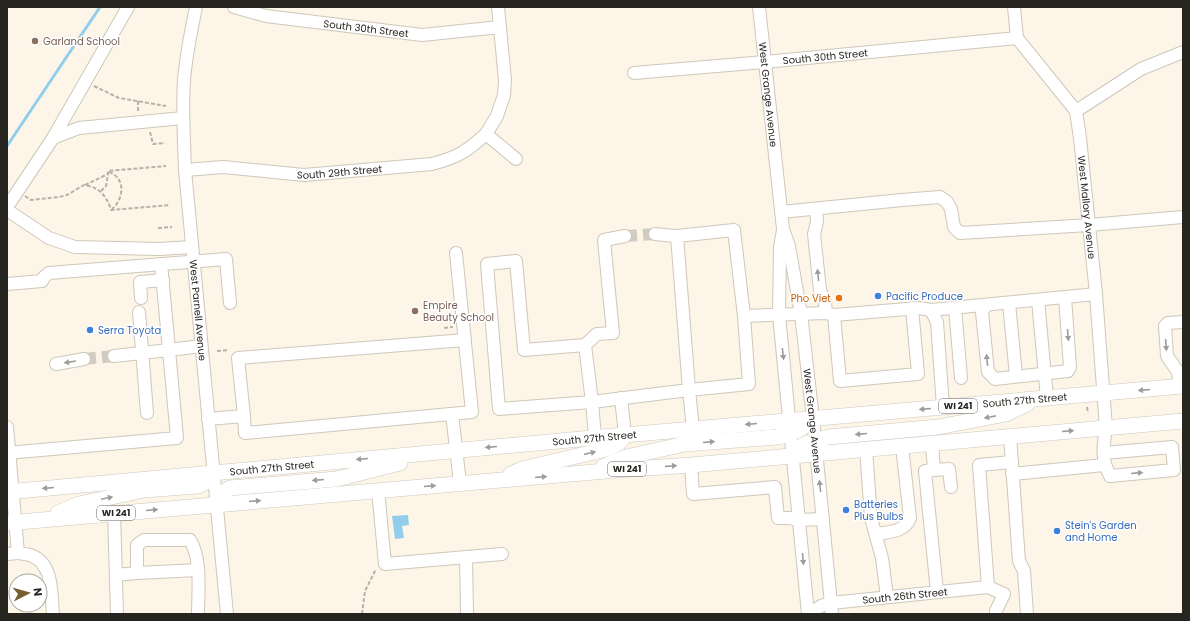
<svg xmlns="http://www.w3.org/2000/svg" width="1190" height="621" viewBox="0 0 1190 621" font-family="Poppins,sans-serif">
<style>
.water{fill:#90ceeb}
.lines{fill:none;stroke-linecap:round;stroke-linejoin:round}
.stream{stroke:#90ceeb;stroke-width:3}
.minor-tunnel{stroke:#d2ccc0;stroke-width:12;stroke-dasharray:12 6;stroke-linecap:butt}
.minor-casing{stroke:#cec7bb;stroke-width:14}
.major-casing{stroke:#cec7bb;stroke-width:16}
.path{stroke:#b7b2a7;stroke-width:2;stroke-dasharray:4 2;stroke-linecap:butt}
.minor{stroke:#fff;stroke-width:12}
.major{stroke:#fff;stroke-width:15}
.oneway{fill:#9e9d9b}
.education-dot{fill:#8d6e63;stroke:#fff;stroke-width:1.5}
.shop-dot{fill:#3f7fe0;stroke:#fff;stroke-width:1.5}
.food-dot{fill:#e8710a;stroke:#fff;stroke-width:1.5}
.labels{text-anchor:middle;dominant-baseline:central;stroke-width:3;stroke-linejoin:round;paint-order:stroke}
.shield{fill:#fff;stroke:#686663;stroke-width:1}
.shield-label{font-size:9px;font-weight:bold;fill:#272520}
.street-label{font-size:10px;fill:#272520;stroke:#fff}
.education-label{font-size:10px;fill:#785e54;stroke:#fff;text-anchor:start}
.shop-label{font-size:10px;fill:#366cbe;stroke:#fff;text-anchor:start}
.food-label{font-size:10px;fill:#c56008;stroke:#fff;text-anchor:end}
</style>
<rect width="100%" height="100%" fill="#fdf6e8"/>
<path class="water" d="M408 515 409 525 402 526 404 538 395 539 392 516Z"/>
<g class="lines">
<path class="stream" d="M7 146 100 7"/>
<g class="minor-tunnel">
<path d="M625 236 655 234"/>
<path d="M84 359 114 356"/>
</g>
<g class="minor-casing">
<g id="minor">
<path d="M128 7 53 138 79 128 183 118"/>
<path id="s1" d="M196 7C191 31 186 56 184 80 182 110 184 140 185 170L227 614"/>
<path id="s2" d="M234 7 266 16 422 35 500 27"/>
<path d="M498 7 505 80 504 95 497 116 486 134 516 159"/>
<path id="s3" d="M759 7 783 229 789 246 801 314 813 419 832 614"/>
<path id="s4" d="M1014 7 1017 38 1076 111 1080 138 1096 294 1106 428C1103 446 1101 459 1110 476L1174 470 1172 447 1104 453"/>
<path id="s5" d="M634 73 765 62 1017 38"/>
<path d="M1076 111 1141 69 1183 52"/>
<path id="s6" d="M185 170 223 167 304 175 432 164C458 157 466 152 486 134"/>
<path d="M7 207 53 138"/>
<path d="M816 209 817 222 814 234 820 290 825 302 826 313"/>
<path d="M7 210 49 238 75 247 159 249 192 247"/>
<path d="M781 212 902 200 940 197 947 202 951 209 954 227 960 233 1089 225 1183 217"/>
<path d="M783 230 780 247 779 315 808 614"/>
<path d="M655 234 674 236H677L734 230 744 316 749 384 689 390 677 236"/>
<path d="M161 264 169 350 201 346"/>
<path d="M7 284 42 281 44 277 49 273 226 259 230 303"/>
<path d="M141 298 140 282 163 280"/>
<path d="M1038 300 1047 398"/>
<path d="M1009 303 1016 376"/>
<path d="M986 305 982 312 988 372 995 379 1068 371 1070 367 1065 297"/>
<path d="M955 308 961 378"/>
<path d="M931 310 1096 294"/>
<path d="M139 312 147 413"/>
<path d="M834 315 840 381 918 374 912 308"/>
<path d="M744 316 826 313 834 315 919 308 931 310 937 322 943 407"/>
<path d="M585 345 592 402 499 409 487 264 516 261 524 350 585 345 597 334 613 333 604 240 625 236"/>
<path d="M56 364 84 359"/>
<path d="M1180 387 1178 372 1167 356 1165 326 1168 323 1183 322"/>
<path d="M621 398 625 435"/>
<path d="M452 414 460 483"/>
<path d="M244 416 238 358 465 340"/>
<path d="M208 419 244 416 245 433 472 412 456 253"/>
<path d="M7 427 18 553 7 554"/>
<path d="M1010 436 1019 561 1024 571 1027 614"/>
<path d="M595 437 592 402 689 390 693 429"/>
<path d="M932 443 934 470 925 471 937 592"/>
<path d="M866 449 871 518 882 558 887 597"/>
<path d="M7 453 177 438 169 350 114 356"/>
<path d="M691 465 693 494 775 487 778 518H789L799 520 823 519"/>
<path d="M934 470 949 469 951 487"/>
<path d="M1012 474 1104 465"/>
<path d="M378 490 385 564 502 554"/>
<path d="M114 513 117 614"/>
<path d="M876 534C889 532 905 532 910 518L902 446"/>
<path d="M18 553C22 554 26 554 30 555 54 563 51 594 53 614"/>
<path d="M466 557 467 614"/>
<path d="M137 573 198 570"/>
<path d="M116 575 137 573V545L144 540H190C202 559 198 592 198 614"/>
<path d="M988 587 979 465 1012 462"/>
<path id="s7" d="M808 614 821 606 831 603 988 587 1004 594 996 611V614"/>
</g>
</g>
<g class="major-casing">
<g id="major">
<path d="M794 454 803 445 828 437 938 427 1006 414 1027 404"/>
<path d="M603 467 626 457 685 444 777 437C794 434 800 430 813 419"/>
<path d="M511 474 522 469 607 449 619 443 625 435"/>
<path id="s8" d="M7 492 613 436 1183 386"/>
<path d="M216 504 221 494 230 488 337 479 400 463"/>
<path d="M58 513 79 504 144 490 198 486 206 482 213 473"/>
<path d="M7 523 617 470 691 465 1183 421"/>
</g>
</g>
<g class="path">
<path d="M94 86 119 98 166 106"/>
<path d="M138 101V112"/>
<path d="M150 132 153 144 165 143"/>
<path d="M109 172C126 178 124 199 112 209"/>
<path d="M85 185 108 174V171L166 166"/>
<path d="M101 191 106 186 108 174"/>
<path d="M25 196 31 200 59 197 67 195 84 185C99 187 107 196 111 210L170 205"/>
<path d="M158 228 172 227"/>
<path d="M444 328 453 327"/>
<path d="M217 351 229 350"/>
<path d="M1087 407 1088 413"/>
<path d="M362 614 365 591 376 569"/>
</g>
<use href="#minor" class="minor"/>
<use href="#major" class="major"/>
</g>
<defs><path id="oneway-solid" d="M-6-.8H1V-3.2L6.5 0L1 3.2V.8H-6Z"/></defs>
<g class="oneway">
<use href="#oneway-solid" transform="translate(818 275) rotate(-96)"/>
<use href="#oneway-solid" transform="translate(1068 335) rotate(85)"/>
<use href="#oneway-solid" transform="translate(1166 345) rotate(86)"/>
<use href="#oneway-solid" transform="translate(783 354) rotate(84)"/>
<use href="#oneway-solid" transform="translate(987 360) rotate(-96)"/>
<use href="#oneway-solid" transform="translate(70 362) rotate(171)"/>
<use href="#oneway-solid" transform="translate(1144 390) rotate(175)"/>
<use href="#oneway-solid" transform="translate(925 409) rotate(175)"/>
<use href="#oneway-solid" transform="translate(990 417) rotate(169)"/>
<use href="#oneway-solid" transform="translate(751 424) rotate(175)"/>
<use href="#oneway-solid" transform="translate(1068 431) rotate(-5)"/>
<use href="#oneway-solid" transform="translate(861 434) rotate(175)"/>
<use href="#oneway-solid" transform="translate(709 442) rotate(-5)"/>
<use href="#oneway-solid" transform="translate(491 447) rotate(175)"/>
<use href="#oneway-solid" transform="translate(590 453) rotate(-13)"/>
<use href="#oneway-solid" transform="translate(362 459) rotate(175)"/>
<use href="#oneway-solid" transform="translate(671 466) rotate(-4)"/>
<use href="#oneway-solid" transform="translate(1137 473) rotate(-5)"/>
<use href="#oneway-solid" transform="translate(541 477) rotate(-5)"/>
<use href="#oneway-solid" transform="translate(318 480) rotate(175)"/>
<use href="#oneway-solid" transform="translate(430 486) rotate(-5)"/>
<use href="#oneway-solid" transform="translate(820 486) rotate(-96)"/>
<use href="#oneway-solid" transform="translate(48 488) rotate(175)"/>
<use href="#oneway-solid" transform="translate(107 498) rotate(-12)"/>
<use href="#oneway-solid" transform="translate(255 501) rotate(-5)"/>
<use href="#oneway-solid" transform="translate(152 510) rotate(-5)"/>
<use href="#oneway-solid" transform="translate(803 559) rotate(85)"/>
</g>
<g class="education-dot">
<circle cx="35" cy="41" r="4"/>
<circle cx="415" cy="311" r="4"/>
</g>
<g class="shop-dot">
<circle cx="878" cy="296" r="4"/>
<circle cx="90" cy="330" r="4"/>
<circle cx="846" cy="510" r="4"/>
<circle cx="1057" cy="531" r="4"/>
</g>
<circle class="food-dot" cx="839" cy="298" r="4"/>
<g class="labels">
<g class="shield">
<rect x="939" y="399" width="38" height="14" rx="3"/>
<rect x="608" y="462" width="38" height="14" rx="3"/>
<rect x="97" y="506" width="38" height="14" rx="3"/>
</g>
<g class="shield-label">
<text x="958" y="406">WI 241</text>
<text x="627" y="469">WI 241</text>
<text x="116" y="513">WI 241</text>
</g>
<g class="street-label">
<text stroke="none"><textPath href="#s2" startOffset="134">South 30th Street</textPath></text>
<text stroke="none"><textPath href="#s5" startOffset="192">South 30th Street</textPath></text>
<text stroke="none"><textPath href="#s3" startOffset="88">West Grange Avenue</textPath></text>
<text stroke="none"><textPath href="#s6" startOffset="155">South 29th Street</textPath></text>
<text stroke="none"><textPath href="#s4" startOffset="222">West Mallory Avenue</textPath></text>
<text stroke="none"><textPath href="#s1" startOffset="305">West Parnell Avenue</textPath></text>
<text stroke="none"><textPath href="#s8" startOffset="1022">South 27th Street</textPath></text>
<text stroke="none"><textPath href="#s3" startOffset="418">West Grange Avenue</textPath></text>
<text stroke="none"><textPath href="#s8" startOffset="590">South 27th Street</textPath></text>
<text stroke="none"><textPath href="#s8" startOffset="266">South 27th Street</textPath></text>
<text stroke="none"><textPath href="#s7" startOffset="100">South 26th Street</textPath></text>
</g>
<g class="education-label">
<text x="43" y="41">Garland School</text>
<text x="423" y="305">Empire<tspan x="423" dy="12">Beauty School</tspan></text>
</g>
<g class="shop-label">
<text x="886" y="296">Pacific Produce</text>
<text x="98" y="330">Serra Toyota</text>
<text x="854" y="504">Batteries<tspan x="854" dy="12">Plus Bulbs</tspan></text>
<text x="1065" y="525">Stein's Garden<tspan x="1065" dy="12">and Home</tspan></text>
</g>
<g class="food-label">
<text x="831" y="298">Pho Viet</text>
</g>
</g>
<rect width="1190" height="621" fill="none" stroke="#272520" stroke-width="16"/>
<g transform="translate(28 593) rotate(84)"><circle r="19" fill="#ffffff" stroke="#a9a8a6"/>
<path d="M0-3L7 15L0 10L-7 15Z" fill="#755f2f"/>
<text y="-6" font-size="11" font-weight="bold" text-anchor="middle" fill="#272520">N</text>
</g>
</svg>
